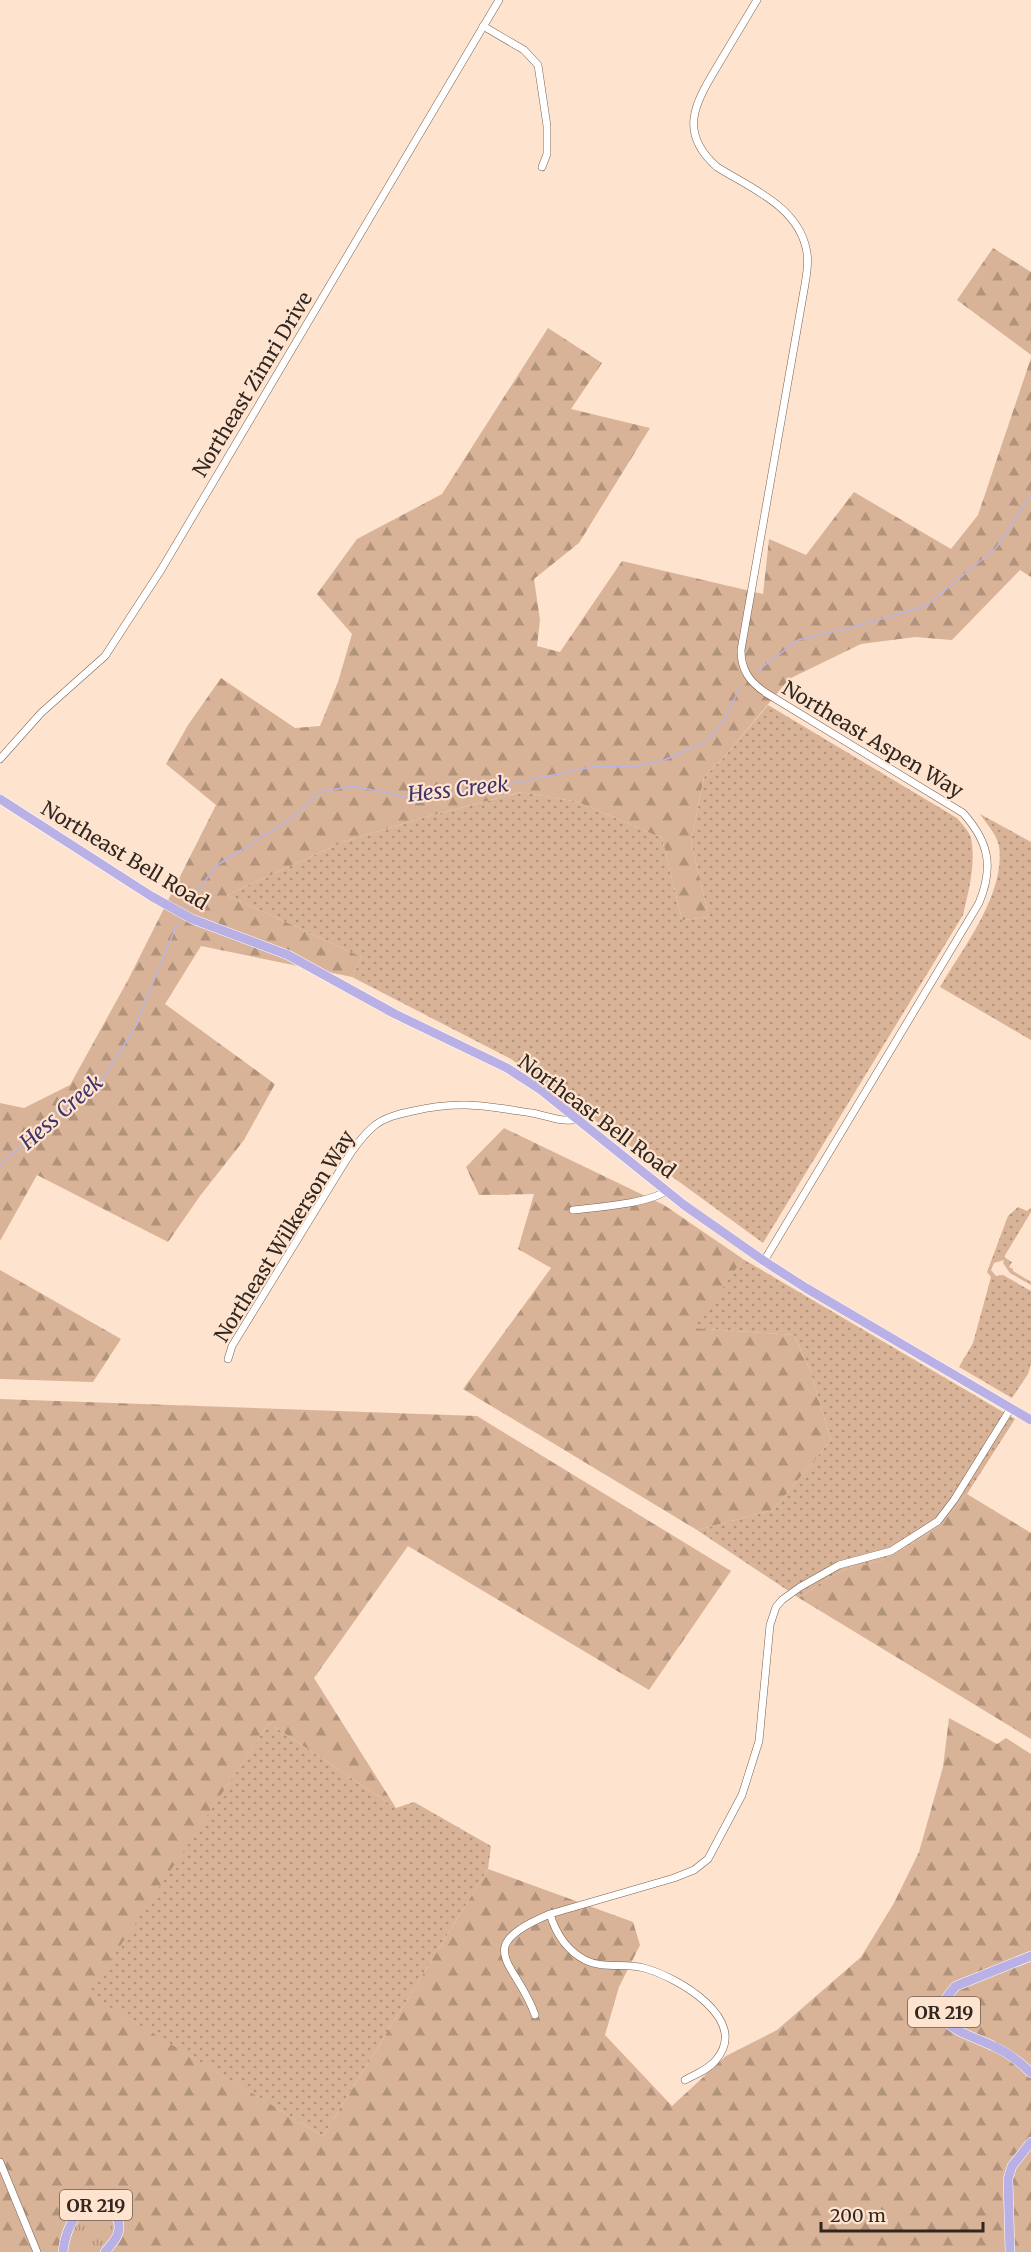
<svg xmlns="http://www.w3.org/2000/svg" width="1031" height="2252" viewBox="0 0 1031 2252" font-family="Merriweather,serif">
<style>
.grass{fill:url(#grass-dots)}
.forest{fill:url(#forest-firs)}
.park{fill:url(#park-tufts)}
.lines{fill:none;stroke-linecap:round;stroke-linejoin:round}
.stream{stroke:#bab5df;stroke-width:1.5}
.minor-casing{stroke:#796251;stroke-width:8}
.major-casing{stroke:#fff;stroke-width:10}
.minor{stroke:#fff;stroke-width:7}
.major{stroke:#b9b0e5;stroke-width:9}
.labels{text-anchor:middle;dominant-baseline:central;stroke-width:4.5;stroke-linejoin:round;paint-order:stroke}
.shield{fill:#fee3cf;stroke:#6e5f54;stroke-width:1.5}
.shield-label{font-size:18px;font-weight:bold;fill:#312720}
.street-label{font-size:20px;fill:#312720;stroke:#fee3cf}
.water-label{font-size:21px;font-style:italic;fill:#3f346a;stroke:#fee3cf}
</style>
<defs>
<pattern id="grass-dots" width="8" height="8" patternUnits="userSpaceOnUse" patternTransform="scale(1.5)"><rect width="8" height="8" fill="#d9b397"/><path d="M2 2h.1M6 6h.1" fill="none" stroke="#b1927b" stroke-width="1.8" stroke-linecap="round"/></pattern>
<pattern id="forest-firs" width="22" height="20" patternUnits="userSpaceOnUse" patternTransform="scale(1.5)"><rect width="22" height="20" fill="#d9b397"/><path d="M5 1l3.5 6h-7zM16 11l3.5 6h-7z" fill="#b1927b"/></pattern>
<pattern id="park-tufts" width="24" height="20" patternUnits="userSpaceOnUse" patternTransform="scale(1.5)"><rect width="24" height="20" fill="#d9b397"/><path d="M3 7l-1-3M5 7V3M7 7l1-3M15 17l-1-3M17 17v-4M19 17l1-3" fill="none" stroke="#b1927b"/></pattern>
</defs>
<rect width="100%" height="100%" fill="#fee3cf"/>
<g class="grass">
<path d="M768 705 957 818C962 824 969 831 971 838 976 863 969 890 963 915L763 1243 511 1059 352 977 362 957 227 895 343 842 422 818 522 792 578 802 662 838 682 920 709 917 691 842 704 777 725 756Z"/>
<path d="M980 814 1031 842V1040L940 987C963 948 1006 893 999 846 997 835 986 823 980 814Z"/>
<path d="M1018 1207 1027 1211 1031 1208V1212L1004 1257 1012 1262 1009 1267 1013 1269V1271L1031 1282V1285L1010 1273 1003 1263 1004 1260 994 1263 991 1270 996 1276 1003 1275 1031 1291V1364L1028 1374 1012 1398 959 1367 973 1343 991 1277 987 1272 1008 1216Z"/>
<path d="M743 1259 1015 1419 967 1494 941 1524 919 1540 878 1562 849 1568 828 1578 799 1598 697 1530 773 1510 831 1440 810 1370 794 1335 693 1328Z"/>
<path d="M269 1723 396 1808 414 1802 491 1846 488 1869 323 2136 87 1994Z"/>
</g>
<g class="forest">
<path d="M993 248 1031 272V355L957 300Z"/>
<path d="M548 328 602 363 571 409 650 428 579 543 534 579 540 620 537 646 560 652 622 561 763 594 769 539 806 555 854 492 951 549 978 515 1031 358V577L1020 570 952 640 915 637 861 644 789 679 725 756 704 777 691 842 709 917 682 920 662 838 578 802 521 792 422 818 343 842 227 895 362 957 352 977 201 946 165 1004 275 1084 244 1140 200 1196 168 1242 37 1175 0 1241V1103L24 1108 70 1085 128 980 216 805 166 764 188 725 221 678 295 728 320 726 338 682 352 634 317 594 357 539 442 494Z"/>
<path d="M504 1128 664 1205 743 1259 694 1328 794 1335 810 1370 831 1440 773 1510 697 1530 463 1389 551 1268 518 1249 534 1194 479 1195 466 1167Z"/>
<path d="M0 1270 121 1339 93 1382 0 1379Z"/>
<path d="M0 1399 477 1416 731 1571 649 1690 408 1546 314 1678 396 1808 269 1723 88 1994 323 2136 488 1869 633 1922 640 1945 619 1987 605 2035 672 2106 726 2056 777 2030 861 1957 894 1903 919 1852 943 1767 949 1718 997 1744 1006 1738 1031 1754V2252H0Z"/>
<path d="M967 1494 1031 1533V1739L799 1598 828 1578 849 1568 878 1562 919 1540 941 1524Z"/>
</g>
<path class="park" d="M92 2209 104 2212 112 2217C115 2232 107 2240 98 2252H69C71 2234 75 2218 92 2209Z"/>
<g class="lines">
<g class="stream">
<path d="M756 672 798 640 853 627 926 606 996 548 1031 495"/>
<path d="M186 907 216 866 292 818 320 792 353 786 407 797 501 786 596 766 632 767 662 761 707 741 725 719 740 687"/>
<path d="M0 1165 58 1112 99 1085 134 1029 177 924"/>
</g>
<g class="minor-casing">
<g id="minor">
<path d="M757 0C745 20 733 40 721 60 698 99 675 130 717 167 752 189 800 207 807 253 809 265 806 278 804 290L741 650C741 671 750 682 766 693L963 813C989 842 994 867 979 903L764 1261"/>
<path d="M483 26 524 50 538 65 547 126V154L542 167"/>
<path d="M0 759 41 713 105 656 161 570 499 0"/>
<path d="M573 1210C597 1207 647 1204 666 1191"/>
<path d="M228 1359 232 1346 345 1162C353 1149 362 1136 374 1126 385 1117 399 1114 413 1111 460 1100 485 1106 532 1113 548 1116 562 1123 578 1119"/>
<path d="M550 1914C556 1934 566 1950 585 1960 603 1969 625 1963 644 1968 677 1977 751 2019 716 2060 708 2070 696 2074 685 2080"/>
<path d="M535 2015C517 1962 469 1948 550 1914L674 1878 694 1870 708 1859 742 1795 759 1741 770 1625 776 1607 782 1600 800 1587 839 1565 891 1551 938 1521 954 1500 1011 1408"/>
<path d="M0 2162 37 2252"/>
</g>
</g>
<g class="major-casing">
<g id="major">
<path d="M0 799 151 896 192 919 288 955 395 1014 507 1068 541 1090 684 1205 764 1261 806 1288 1031 1420"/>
<path d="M1031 1956 956 1986C918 2025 968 2033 993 2046 1007 2052 1020 2062 1031 2073"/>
<path d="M63 2252C65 2233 71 2217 87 2205 104 2204 126 2216 117 2236 114 2242 109 2247 105 2252"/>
<path d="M1010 2252 1008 2179 1012 2166 1031 2142"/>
</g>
</g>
<use href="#minor" class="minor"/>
<use href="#major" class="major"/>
</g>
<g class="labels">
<g class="shield">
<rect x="908" y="1997" width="72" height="30" rx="4.5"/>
<rect x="60" y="2190" width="72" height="30" rx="4.5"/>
</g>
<g class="shield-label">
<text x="944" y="2012">OR 219</text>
<text x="96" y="2205">OR 219</text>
</g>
<g class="street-label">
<text transform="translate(252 384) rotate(-59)">Northeast Zimri Drive</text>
<text transform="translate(873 739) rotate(31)">Northeast Aspen Way</text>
<text transform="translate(125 855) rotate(31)">Northeast Bell Road</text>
<text transform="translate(597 1116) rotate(37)">Northeast Bell Road</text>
<text transform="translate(284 1236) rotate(-58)">Northeast Wilkerson Way</text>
</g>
<g class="water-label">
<text transform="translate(458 789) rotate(-6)">Hess Creek</text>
<text transform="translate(61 1112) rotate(-41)">Hess Creek</text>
</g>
</g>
<path d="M821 2222v9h162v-9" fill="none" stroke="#312720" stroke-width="3"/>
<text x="830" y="2222" font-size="18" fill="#312720" stroke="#fee3cf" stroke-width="4.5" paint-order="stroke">200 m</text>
</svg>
